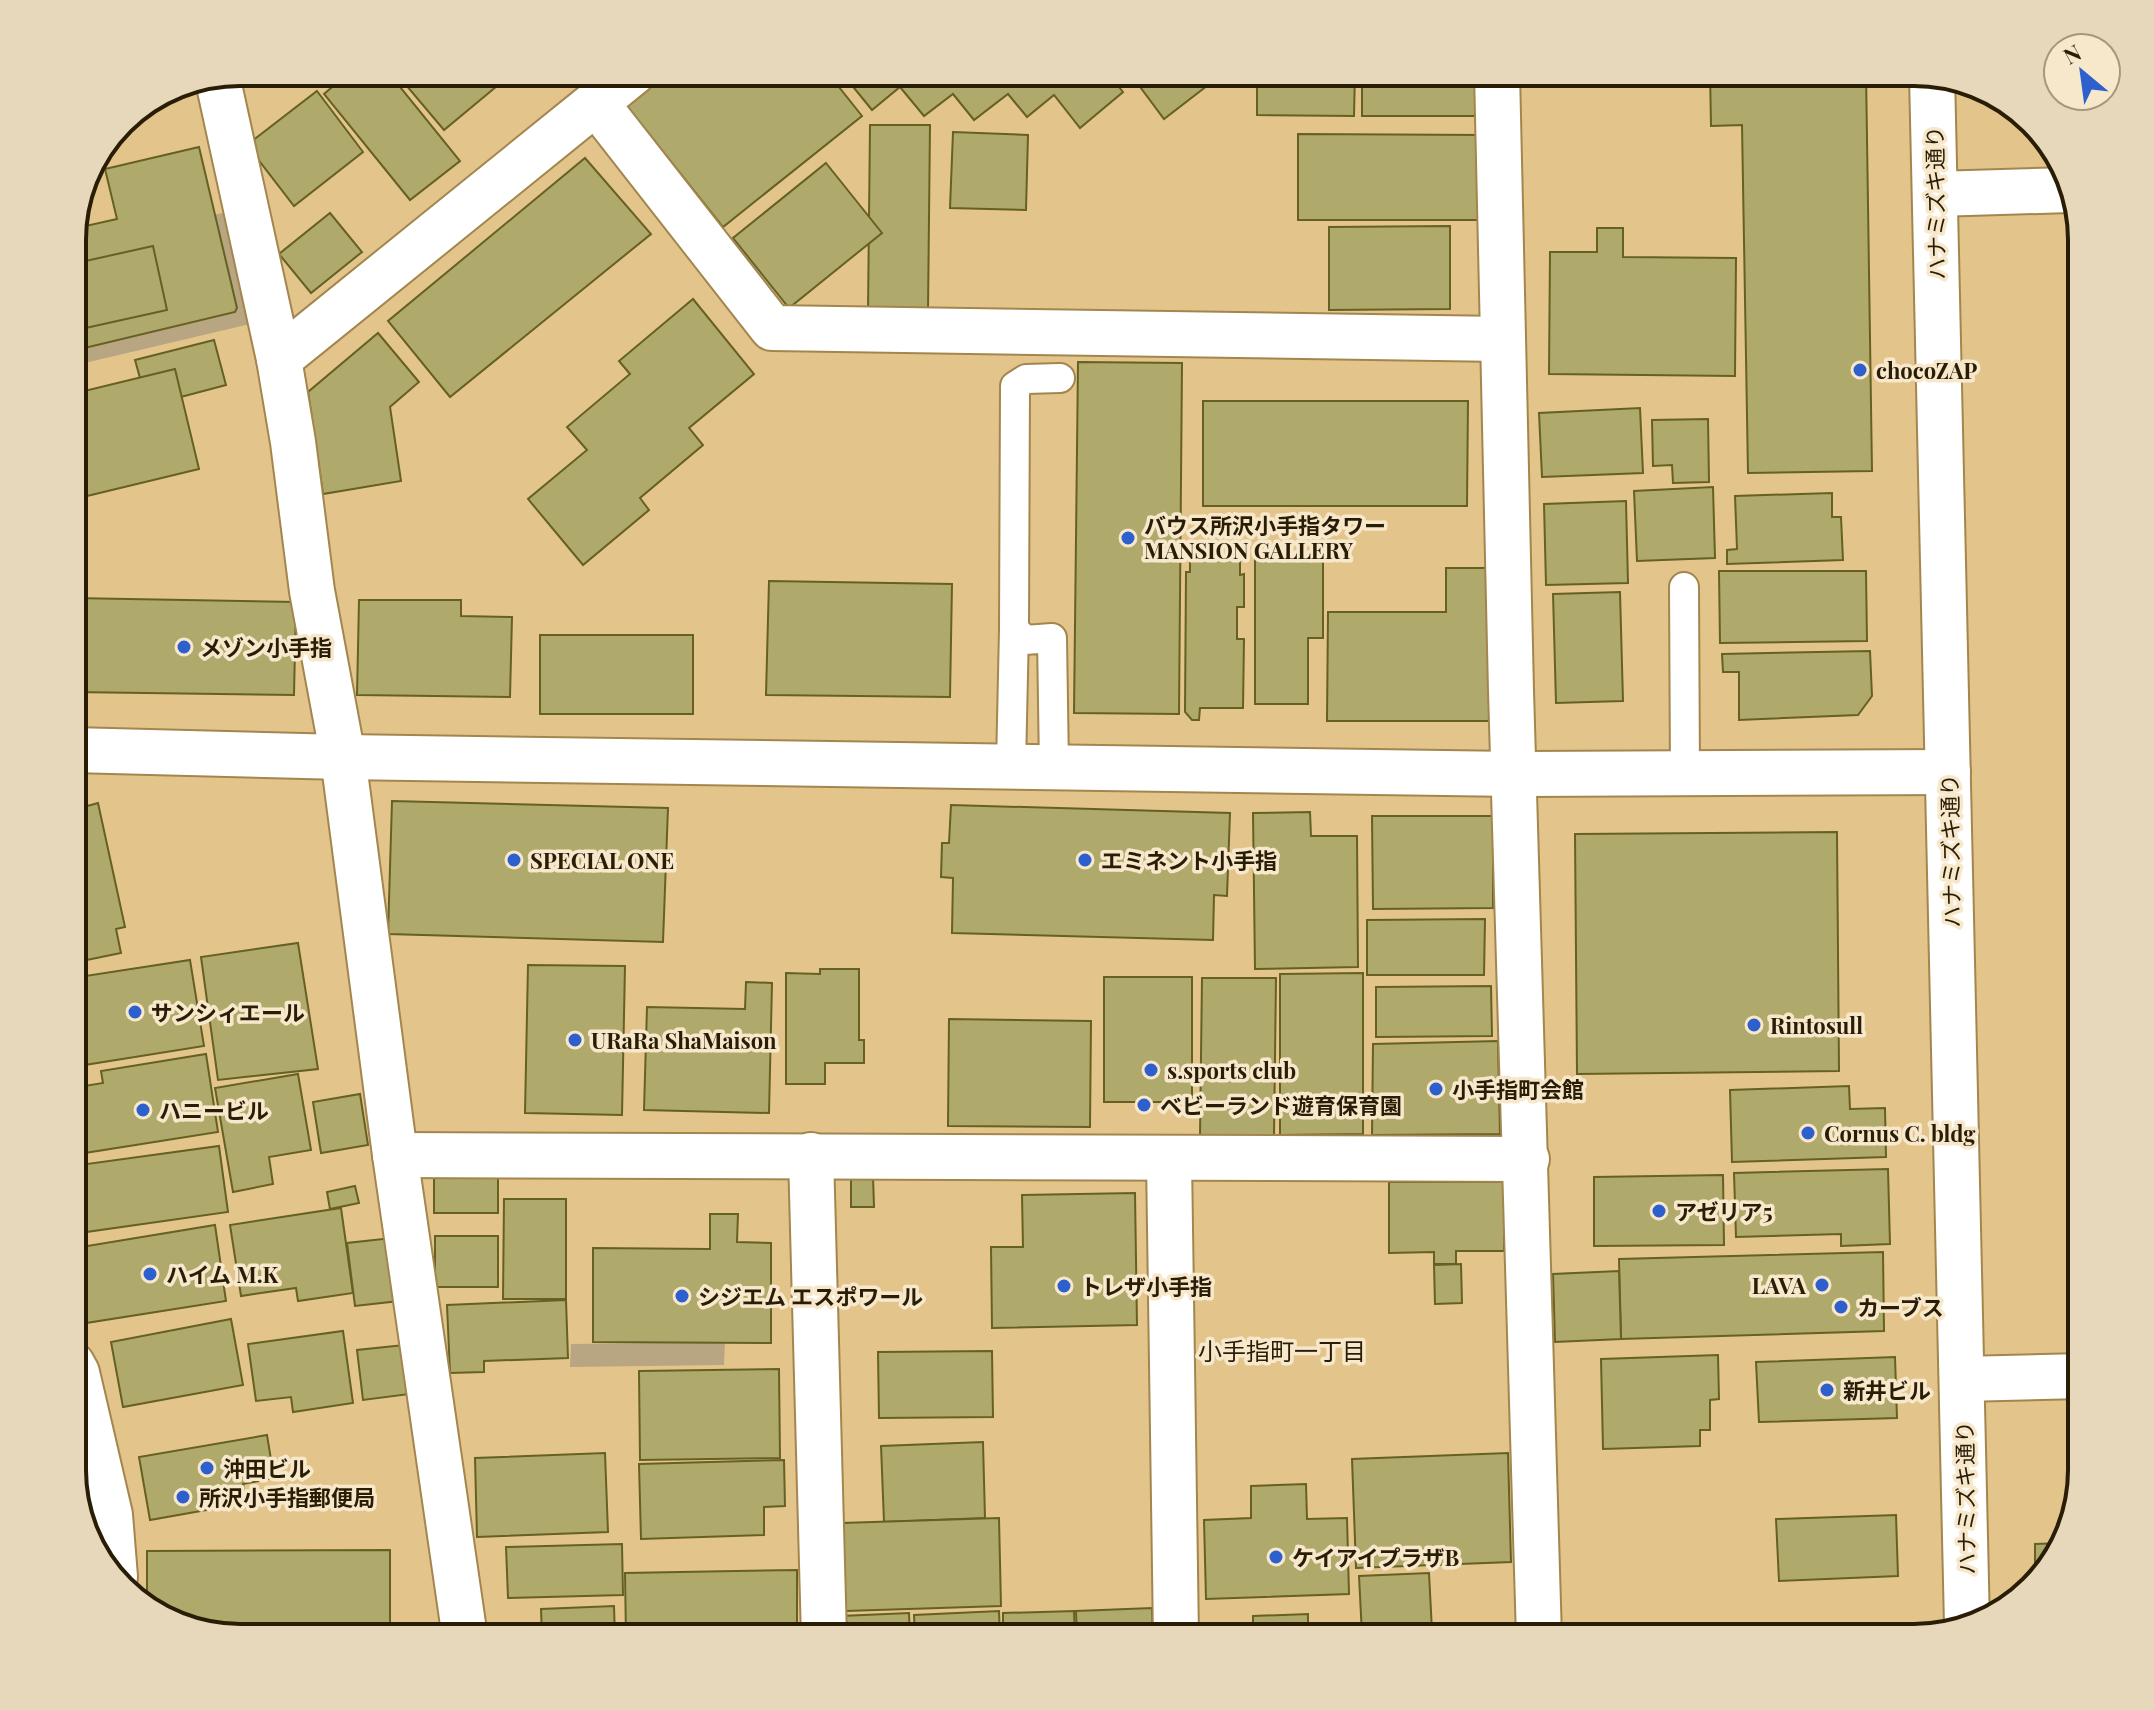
<svg xmlns="http://www.w3.org/2000/svg" width="2154" height="1710" viewBox="0 0 2154 1710" font-family="'Playfair Display','Noto Sans JP',serif">
<style>
.green{fill:#b8a582}
.building{fill:#afa96c;stroke:#666023;stroke-width:2}
.lines{fill:none;stroke-linecap:round;stroke-linejoin:round}
.service-casing{stroke:#a2864e;stroke-width:32}
.minor-casing{stroke:#a2864e;stroke-width:48}
.tertiary-casing{stroke:#a2864e;stroke-width:48}
.service{stroke:#fff;stroke-width:28}
.minor{stroke:#fff;stroke-width:44}
.tertiary{stroke:#fff;stroke-width:44}
.poi-dot{fill:#2d5fcd;stroke:#f7e8cc;stroke-width:3}
.labels{text-anchor:middle;dominant-baseline:central;stroke-width:7;stroke-linejoin:round;paint-order:stroke}
.street-label{font-size:22px;fill:#291d06;stroke:#f7e8cc}
.poi-label{font-size:22px;font-weight:bold;fill:#291d06;stroke:#f7e8cc;text-anchor:start}
.neighbourhood-label{font-size:24px;fill:#291d06;stroke:#f7e8cc}
.rim{fill:none;stroke:#291d06;stroke-width:4}
</style>
<rect width="100%" height="100%" fill="#e3c58c"/>
<g class="green">
<path d="M223 213 250 324 72 366V351L212 215Z"/>
<path d="M725 1342 724 1365 570 1367 571 1344Z"/>
</g>
<g class="building">
<path d="M350 72H388L460 161 410 200 324 94Z"/>
<path d="M395 72H514L444 130Z"/>
<path d="M667 72H720L730 85 747 72H827L862 116 723 227 626 105Z"/>
<path d="M841 72H1107L1123 92 1080 128 1054 95 1027 117 1008 94 974 120 953 94 924 116 900 87 872 110Z"/>
<path d="M1129 72H1225L1164 119Z"/>
<path d="M1257 72H1355L1354 116 1257 115Z"/>
<rect x="1362" y="72" width="120" height="44"/>
<path d="M1710 72H1866L1872 471 1748 473 1742 125 1711 126Z"/>
<path d="M317 91 363 152 294 206 247 145Z"/>
<path d="M870 125H930L928 311H868Z"/>
<path d="M953 132 1028 135 1026 210 950 208Z"/>
<path d="M1298 134 1485 135V220H1298Z"/>
<path d="M199 147 237 308 235 312 72 351V229L117 219 105 169Z"/>
<path d="M585 158 651 234 450 397 388 321Z"/>
<path d="M826 163 882 233 789 308 733 238Z"/>
<path d="M330 213 362 252 311 293 279 254Z"/>
<path d="M1450 226V309L1329 310V227Z"/>
<path d="M1597 228H1623V257L1736 258 1735 376 1549 374 1550 252H1597Z"/>
<path d="M153 246 167 310 72 331V264Z"/>
<path d="M693 299 754 374 689 428 703 445 640 498 649 510 583 565 528 499 587 450 567 427 630 374 619 361Z"/>
<path d="M378 333 419 382 390 407 401 481 323 494 308 392Z"/>
<path d="M214 340 226 385 177 398 170 371 140 378 135 360Z"/>
<path d="M1078 362 1182 363 1179 714 1074 713Z"/>
<path d="M175 369 199 469 87 496 72 433V394Z"/>
<path d="M1203 401H1468L1467 506H1203Z"/>
<path d="M1640 408 1643 473 1542 477 1539 413Z"/>
<path d="M1708 419 1709 482 1673 483 1672 465 1653 466 1652 420Z"/>
<path d="M1713 487 1715 558 1637 561 1634 491Z"/>
<path d="M1832 493V517H1841L1843 560 1727 564V550L1737 549 1735 496Z"/>
<path d="M1626 501 1628 583 1546 585 1544 504Z"/>
<path d="M1323 558V638H1308V704H1255V559Z"/>
<path d="M1190 559H1240V575L1244 574V607H1237V639H1244L1243 708H1200L1199 720H1192L1185 712 1186 572H1190Z"/>
<path d="M1446 568H1494L1493 721H1327L1328 612H1446Z"/>
<path d="M1719 571H1866L1867 641 1720 643Z"/>
<path d="M769 581 952 584 950 697 766 695Z"/>
<path d="M1620 592 1623 701 1556 703 1553 594Z"/>
<path d="M72 598 296 602 294 695 72 692Z"/>
<path d="M359 600H461V616L512 617 510 697 357 695Z"/>
<rect x="540" y="635" width="153" height="79"/>
<path d="M1870 651 1872 696 1858 715 1739 720V672H1723L1722 654Z"/>
<path d="M392 801 668 808 663 942 388 934Z"/>
<path d="M98 803 125 927 116 929 121 953 72 963V837L86 834 80 808Z"/>
<path d="M951 805 1230 813 1227 896 1214 895 1213 940 952 933 953 878 941 877 942 843H949Z"/>
<path d="M1310 812 1311 836H1357L1358 967 1255 969 1253 813Z"/>
<path d="M1372 816H1493V908L1373 909Z"/>
<path d="M1837 832 1839 1071 1577 1074 1575 834Z"/>
<path d="M1485 919 1484 975H1367V920Z"/>
<path d="M298 943 318 1069 218 1080 201 957Z"/>
<path d="M190 960 204 1046 72 1067V978Z"/>
<path d="M528 965 625 966 622 1115 525 1113Z"/>
<path d="M820 969H859V1040H864V1063H825V1084H786V973L820 974Z"/>
<path d="M1363 973V1134L1280 1135V974Z"/>
<rect x="1104" y="977" width="88" height="125"/>
<path d="M1202 978H1276L1274 1136H1200Z"/>
<path d="M746 982 772 983 769 1113 644 1110 647 1007 745 1009Z"/>
<path d="M1491 986 1492 1036 1376 1037V987Z"/>
<path d="M949 1019 1091 1021 1090 1127 948 1126Z"/>
<path d="M1498 1041 1500 1134 1372 1135 1373 1044Z"/>
<path d="M206 1054 218 1132 72 1155V1088L103 1083 101 1071Z"/>
<path d="M298 1074 311 1150 269 1157 273 1184 233 1192 215 1088Z"/>
<path d="M1849 1086 1850 1109 1885 1108 1886 1157 1732 1162 1730 1090Z"/>
<path d="M360 1094 368 1145 321 1153 313 1102Z"/>
<path d="M219 1146 228 1212 72 1234V1166Z"/>
<path d="M1888 1169 1890 1244 1841 1246V1234L1736 1237 1734 1173Z"/>
<path d="M434 1170 498 1171V1213H434Z"/>
<path d="M1723 1175 1724 1245 1594 1246V1177Z"/>
<path d="M873 1176 874 1207H851V1177Z"/>
<path d="M1389 1182H1504V1251H1456V1264H1434V1252L1389 1253Z"/>
<path d="M355 1186 359 1203 330 1209 327 1192Z"/>
<path d="M1135 1193 1137 1325 992 1328 991 1247H1023L1022 1195Z"/>
<path d="M504 1199H566V1299H503Z"/>
<path d="M341 1208 353 1293 298 1301 296 1288 241 1296 230 1225Z"/>
<path d="M710 1214H738L737 1242 771 1243V1343L593 1342V1248L710 1249Z"/>
<path d="M215 1225 226 1301 86 1323 75 1248Z"/>
<rect x="435" y="1236" width="63" height="51"/>
<path d="M392 1238 399 1301 355 1306 347 1243Z"/>
<path d="M1883 1252 1884 1331 1621 1339 1619 1259Z"/>
<path d="M1461 1264 1462 1303 1435 1304 1434 1265Z"/>
<path d="M1619 1271 1621 1339 1555 1342 1553 1274Z"/>
<path d="M566 1300 568 1358 484 1361V1372L450 1373 447 1305Z"/>
<path d="M231 1319 243 1385 123 1407 111 1342Z"/>
<path d="M343 1331 353 1403 293 1412 291 1397 256 1401 248 1344Z"/>
<path d="M404 1345 410 1394 363 1400 357 1350Z"/>
<path d="M992 1351 993 1417 879 1418 878 1352Z"/>
<path d="M1718 1355 1719 1399 1710 1400V1430H1700V1446L1603 1449 1601 1359Z"/>
<path d="M1895 1357 1897 1418 1759 1422 1756 1362Z"/>
<path d="M779 1369 780 1458 640 1460 639 1371Z"/>
<path d="M267 1435 274 1478 243 1484 246 1503 150 1520 139 1457Z"/>
<path d="M983 1442 985 1518 884 1522 881 1446Z"/>
<path d="M605 1453 608 1532 477 1537 475 1458Z"/>
<path d="M1508 1453 1511 1562 1356 1568 1352 1459Z"/>
<path d="M784 1460 785 1506 764 1507V1535L641 1539 639 1464Z"/>
<path d="M1306 1484 1307 1519 1347 1518 1349 1594 1206 1599 1204 1520 1251 1518V1486Z"/>
<path d="M1896 1515 1898 1576 1779 1581 1776 1519Z"/>
<path d="M999 1518 1001 1606 846 1611 842 1523Z"/>
<path d="M2062 1543 2046 1572H2035V1544Z"/>
<path d="M622 1544 623 1595 508 1598 506 1547Z"/>
<path d="M390 1550V1638H239L185 1629 147 1607V1551Z"/>
<path d="M797 1570V1638H626L625 1573Z"/>
<path d="M1429 1573 1432 1631 1362 1635 1359 1576Z"/>
<path d="M614 1606 615 1638H542L541 1609Z"/>
<path d="M1152 1608 1153 1638H1077L1076 1611Z"/>
<path d="M999 1611 1000 1638H915L914 1615Z"/>
<path d="M1074 1611 1075 1638H1003V1613Z"/>
<path d="M909 1613 910 1638H842L841 1616Z"/>
<path d="M1308 1614V1636L1348 1635V1638H1204L1253 1634V1616Z"/>
</g>
<g class="lines">
<g class="service-casing">
<g id="service">
<path d="M1684 587 1685 773"/>
<path d="M1011 766 1014 629"/>
<path d="M1054 767 1052 638 1025 640 1014 629 1015 386 1026 379 1060 378"/>
</g>
</g>
<g class="minor-casing">
<g id="minor">
<path d="M1497 72 1511 691 1539 1638"/>
<path d="M217 76 279 359 293 442 312 591 343 757 395 1155 465 1638"/>
<path d="M596 103 772 328 1503 339"/>
<path d="M1935 194 2070 190"/>
<path d="M279 359 634 72"/>
<path d="M72 750 343 757 1514 774 1948 772"/>
<path d="M395 1155 1527 1159"/>
<path d="M811 1155 824 1638"/>
<path d="M1169 1159 1176 1638"/>
<path d="M72 1364 77 1373 110 1515 115 1577"/>
<path d="M1962 1379 2082 1376"/>
</g>
</g>
<g class="tertiary-casing">
<path id="tertiary" d="M1932 75 1967 1626"/>
</g>
<use href="#service" class="service"/>
<use href="#minor" class="minor"/>
<use href="#tertiary" class="tertiary"/>
</g>
<g class="poi-dot">
<circle cx="1860" cy="370" r="8"/>
<circle cx="1128" cy="538" r="8"/>
<circle cx="184" cy="647" r="8"/>
<circle cx="514" cy="860" r="8"/>
<circle cx="1085" cy="860" r="8"/>
<circle cx="135" cy="1012" r="8"/>
<circle cx="1754" cy="1025" r="8"/>
<circle cx="575" cy="1040" r="8"/>
<circle cx="1151" cy="1070" r="8"/>
<circle cx="1436" cy="1089" r="8"/>
<circle cx="1144" cy="1105" r="8"/>
<circle cx="143" cy="1110" r="8"/>
<circle cx="1808" cy="1133" r="8"/>
<circle cx="1659" cy="1211" r="8"/>
<circle cx="150" cy="1274" r="8"/>
<circle cx="1822" cy="1285" r="8"/>
<circle cx="1064" cy="1286" r="8"/>
<circle cx="682" cy="1296" r="8"/>
<circle cx="1841" cy="1307" r="8"/>
<circle cx="1827" cy="1390" r="8"/>
<circle cx="207" cy="1468" r="8"/>
<circle cx="183" cy="1497" r="8"/>
<circle cx="1276" cy="1557" r="8"/>
</g>
<g class="labels">
<g class="street-label">
<text transform="translate(1935 203) rotate(-91)">ハナミズキ通り</text>
<text transform="translate(1950 851) rotate(-91)">ハナミズキ通り</text>
<text transform="translate(1965 1498) rotate(-91)">ハナミズキ通り</text>
</g>
<g class="poi-label">
<text x="1876" y="370">chocoZAP</text>
<text x="1144" y="525">バウス所沢小手指タワー<tspan x="1144" dy="25">MANSION GALLERY</tspan></text>
<text x="200" y="647">メゾン小手指</text>
<text x="530" y="860">SPECIAL ONE</text>
<text x="1101" y="860">エミネント小手指</text>
<text x="151" y="1012">サンシィエール</text>
<text x="1770" y="1025">Rintosull</text>
<text x="591" y="1040">URaRa ShaMaison</text>
<text x="1167" y="1070">s.sports club</text>
<text x="1452" y="1089">小手指町会館</text>
<text x="1160" y="1105">ベビーランド遊育保育園</text>
<text x="159" y="1110">ハニービル</text>
<text x="1824" y="1133">Cornus C. bldg</text>
<text x="1675" y="1211">アゼリア5</text>
<text x="166" y="1274">ハイム M.K</text>
<text x="1806" y="1285" text-anchor="end">LAVA</text>
<text x="1080" y="1286">トレザ小手指</text>
<text x="698" y="1296">シジエム エスポワール</text>
<text x="1857" y="1307">カーブス</text>
<text x="1843" y="1390">新井ビル</text>
<text x="223" y="1468">沖田ビル</text>
<text x="199" y="1497">所沢小手指郵便局</text>
<text x="1292" y="1557">ケイアイプラザB</text>
</g>
<g class="neighbourhood-label">
<text x="1282" y="1350">小手指町一丁目</text>
</g>
</g>
<path d="M0 0H2154V1710H0ZM240 86H1914A154 154 0 0 1 2068 240V1470A154 154 0 0 1 1914 1624H240A154 154 0 0 1 86 1470V240A154 154 0 0 1 240 86Z" fill="#e7d8bc" fill-rule="evenodd"/>
<path class="rim" d="M240 86H1914A154 154 0 0 1 2068 240V1470A154 154 0 0 1 1914 1624H240A154 154 0 0 1 86 1470V240A154 154 0 0 1 240 86Z"/>
<g transform="translate(2082 72) rotate(331)"><circle r="38" fill="#f7e8cc" stroke="#a5977d" stroke-width="2"/>
<path d="M0-6L14 30L0 20L-14 30Z" fill="#2d5fcd"/>
<text y="-12" font-size="22" font-weight="bold" text-anchor="middle" fill="#291d06">N</text>
</g>
</svg>
